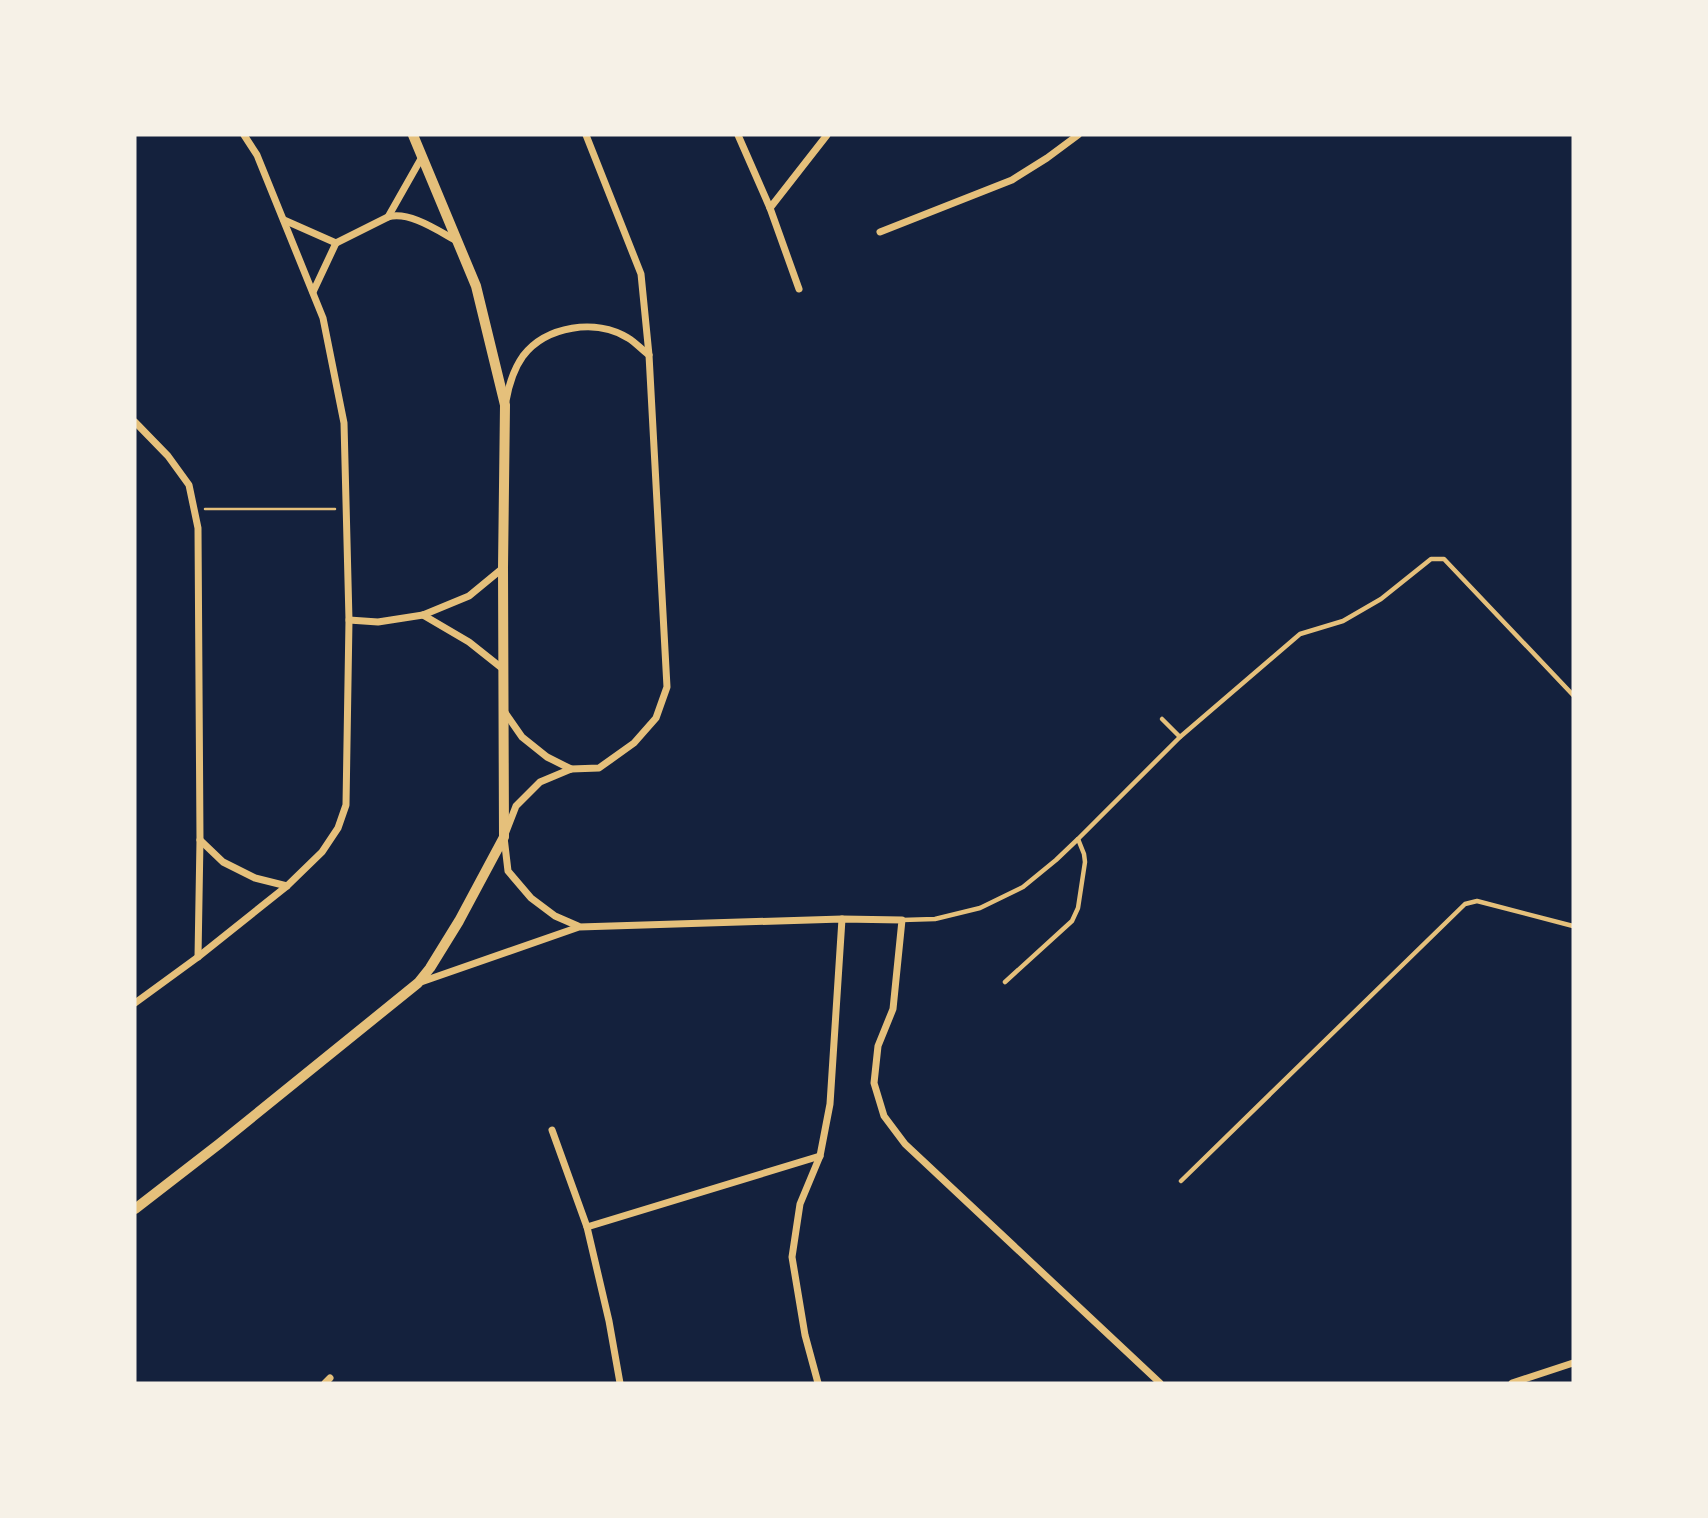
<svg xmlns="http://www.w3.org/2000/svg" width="1708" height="1518" viewBox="0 0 1708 1518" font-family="'PT Serif',serif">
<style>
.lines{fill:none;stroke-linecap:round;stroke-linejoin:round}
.path{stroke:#e5c07b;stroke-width:2.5}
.service{stroke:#e5c07b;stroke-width:4.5}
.minor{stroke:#e5c07b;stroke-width:7}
.tertiary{stroke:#e5c07b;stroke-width:10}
</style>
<rect width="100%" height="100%" fill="#14213d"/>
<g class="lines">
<path class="path" d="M205 509H335"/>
<g class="service">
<path d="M1162 719 1180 737"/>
<path d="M902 920 935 919 980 908 1023 887 1056 860 1078 839 1180 737 1300 634 1343 621 1381 599 1431 559H1444L1573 695"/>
<path d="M1005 982 1072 921 1078 908 1085 862 1084 854 1078 839"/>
<path d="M1181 1181 1465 904 1477 901 1573 926"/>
</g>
<g class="minor">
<path d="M738 135 770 208 799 289"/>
<path d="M770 208 827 135"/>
<path d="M388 217C409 211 437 230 455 240"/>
<path d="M284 220 336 243 388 217 422 157"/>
<path d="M880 232 1012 180 1047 158 1078 135"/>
<path d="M313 292 336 243"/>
<path d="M506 401C509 384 513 370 523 356 546 326 596 318 628 338 635 342 642 350 649 355"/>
<path d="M135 422 168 456 189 485 198 528 200 840 198 957"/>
<path d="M423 615 469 642 503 669"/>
<path d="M349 620 378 622 423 615 469 596 503 568"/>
<path d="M504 711 522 737 547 757 571 769"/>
<path d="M200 840 223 862 255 878 287 886"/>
<path d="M578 926 555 916 531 898 508 871 504 837 516 806 540 782 571 769 599 768 634 743 656 718 667 687 649 355 641 274 586 135"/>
<path d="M421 982 579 927 842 919 902 920 893 1009 878 1046 874 1083 884 1116 905 1144 1160 1383"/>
<path d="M135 1003 198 957 287 886 322 852 338 828 346 805 349 620 344 423 323 318 257 155 244 135"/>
<path d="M552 1130 587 1227 609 1321 620 1383"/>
<path d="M587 1227 820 1156"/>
<path d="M325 1383 330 1378"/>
<path d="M818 1383 805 1335 792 1257 800 1204 820 1156 830 1104 842 919"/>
<path d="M1512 1383 1573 1363"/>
</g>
<path class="tertiary" d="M135 1209 219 1144 418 983 430 968 459 921 504 837 503 568 505 405 476 286 413 135"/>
</g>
<rect width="1708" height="1518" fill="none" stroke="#f6f1e7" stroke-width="273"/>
</svg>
